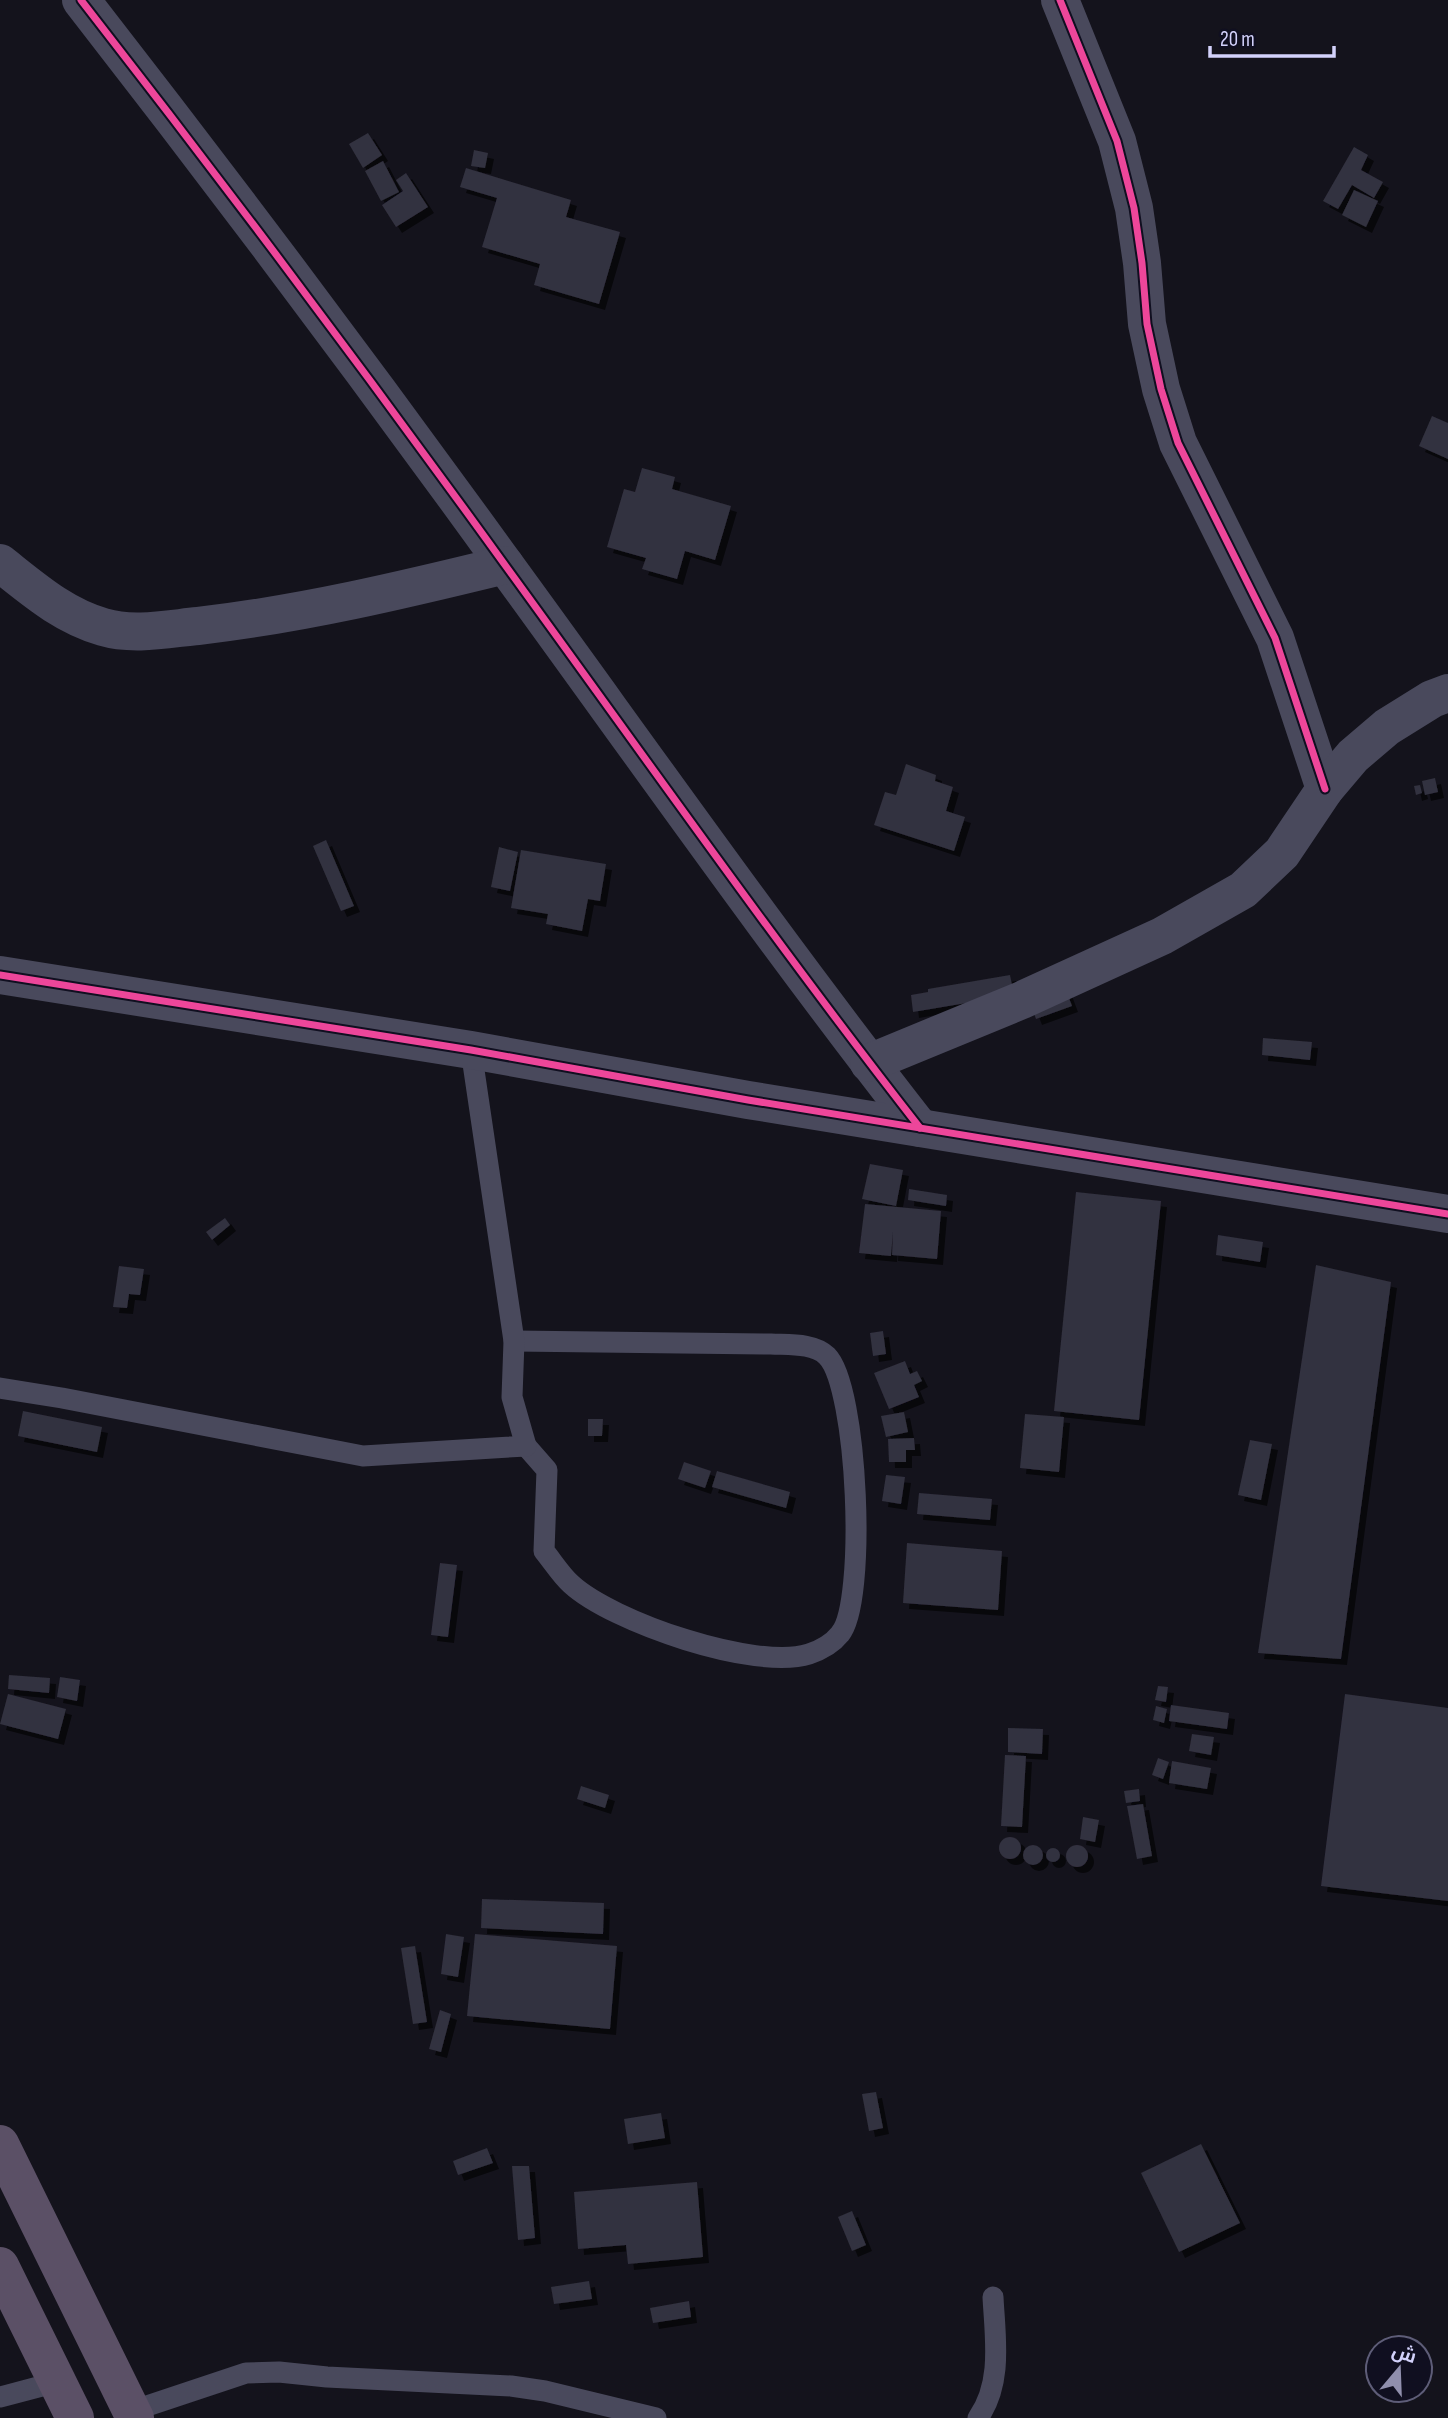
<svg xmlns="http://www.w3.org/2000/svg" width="1448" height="2418" viewBox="0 0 1448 2418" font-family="'Sofia Sans Condensed',Cairo,sans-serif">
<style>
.building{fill:#32313f;filter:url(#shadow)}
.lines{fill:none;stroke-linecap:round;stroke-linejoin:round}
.service{stroke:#49495c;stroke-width:21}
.minor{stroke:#49495c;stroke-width:38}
.tertiary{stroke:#49495c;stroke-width:38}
.trunk{stroke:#5b5066;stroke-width:38}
.cycleway-casing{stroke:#100f20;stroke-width:11}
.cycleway{stroke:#ed469a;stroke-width:7}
</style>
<defs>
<filter id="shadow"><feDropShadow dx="6" dy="6" stdDeviation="0" flood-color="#0009"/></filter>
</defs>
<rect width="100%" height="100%" fill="#14131c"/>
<g class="building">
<path d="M368 133 382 155 363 168 349 144Z"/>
<path d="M1354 147 1368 155 1361 170 1383 182 1374 198 1352 185 1338 209 1323 201Z"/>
<path d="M474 150 488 153 485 168 471 166Z"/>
<path d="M383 161 399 192 381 201 365 171Z"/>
<path d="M466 168 571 200 566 217 620 232 599 304 534 285 540 264 482 247 497 198 460 187Z"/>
<path d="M406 173 428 207 396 227 382 205 403 191 396 180Z"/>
<path d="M1354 190 1378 201 1366 227 1342 215Z"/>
<path d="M1432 416 1448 423V459L1419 446Z"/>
<path d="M642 468 675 477 672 489 731 506 715 560 685 551 677 579 642 569 646 558 607 547 624 489 635 492Z"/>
<path d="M906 764 936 775 935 781 953 787 946 811 965 817 954 851 874 825 885 792 896 795Z"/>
<path d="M1435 778 1438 792 1425 795 1422 781Z"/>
<path d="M1420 785 1422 793 1416 795 1414 786Z"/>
<path d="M326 840 354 906 341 911 313 846Z"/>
<path d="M499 847 518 852 510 891 491 887Z"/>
<path d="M521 850 606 864 600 901 588 899 582 931 546 924 548 914 511 908Z"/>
<path d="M1010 975 1014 995 913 1012 911 995 928 992V989Z"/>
<path d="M1066 990 1072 1006 1036 1019 1030 1003Z"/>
<path d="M1263 1038 1312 1042 1310 1060 1262 1055Z"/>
<path d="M870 1164 903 1170 896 1206 862 1199Z"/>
<path d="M909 1189 947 1195 946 1206 908 1200Z"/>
<path d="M1076 1192 1161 1201 1139 1420 1054 1411Z"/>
<path d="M865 1204 941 1211 937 1259 892 1255 893 1231 891 1256 859 1253Z"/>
<path d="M225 1218 230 1225 212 1240 206 1232Z"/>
<path d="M1218 1235 1263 1242 1260 1262 1216 1255Z"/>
<path d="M1316 1265 1391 1282 1341 1659 1258 1653Z"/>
<path d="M119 1266 144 1269 140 1295 129 1294 127 1308 113 1307Z"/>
<path d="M883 1331 886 1354 873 1356 870 1333Z"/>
<path d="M905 1361 910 1374 917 1371 922 1381 914 1385 919 1397 889 1409 874 1373Z"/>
<path d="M23 1411 102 1427 97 1452 18 1436Z"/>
<path d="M904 1412 908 1432 886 1437 881 1416Z"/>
<path d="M1025 1414 1064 1417 1059 1472 1020 1468Z"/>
<path d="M588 1419H603L602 1436H588Z"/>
<path d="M914 1438 915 1450H906V1462H889L888 1439Z"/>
<path d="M1250 1440 1272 1444 1261 1500 1238 1495Z"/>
<path d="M684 1462 711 1471 705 1488 678 1479Z"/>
<path d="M717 1471 790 1492 786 1508 712 1487Z"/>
<path d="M886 1475 905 1477 901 1504 882 1501Z"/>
<path d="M919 1493 992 1499 990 1520 917 1514Z"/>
<path d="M907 1543 1002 1551 998 1610 903 1603Z"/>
<path d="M440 1563 457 1565 448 1637 431 1635Z"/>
<path d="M9 1675 50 1678 49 1693 8 1689Z"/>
<path d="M60 1677 80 1680 77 1701 57 1697Z"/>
<path d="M1158 1686 1168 1687 1166 1702 1155 1700Z"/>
<path d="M8 1694 66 1709 58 1739 0 1724Z"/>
<path d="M1345 1694 1448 1708V1901L1321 1886Z"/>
<path d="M1171 1705 1229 1713 1227 1729 1169 1721Z"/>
<path d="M1156 1706 1167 1709 1164 1723 1153 1720Z"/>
<path d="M1008 1728 1043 1729 1042 1754 1008 1752Z"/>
<path d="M1192 1734 1214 1737 1211 1755 1189 1751Z"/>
<path d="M1005 1755 1026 1756 1022 1827 1001 1826Z"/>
<path d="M1158 1758 1169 1762 1163 1779 1152 1775Z"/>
<path d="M1172 1761 1211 1768 1207 1789 1169 1783Z"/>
<path d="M581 1786 609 1795 605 1808 577 1799Z"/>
<path d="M1139 1789 1140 1801 1126 1803 1124 1791Z"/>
<path d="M1143 1804 1152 1856 1137 1859 1127 1806Z"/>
<path d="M1083 1817 1099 1820 1095 1842 1080 1839Z"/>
<circle cx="1010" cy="1848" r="11"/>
<circle cx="1033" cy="1855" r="10"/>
<circle cx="1077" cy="1856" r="11"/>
<circle cx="1053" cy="1855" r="7"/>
<path d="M482 1899 604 1903 603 1934 481 1928Z"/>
<path d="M446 1934 464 1937 458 1977 441 1974Z"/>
<path d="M475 1934 617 1946 610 2029 467 2016Z"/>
<path d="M415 1946 427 2022 413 2024 401 1948Z"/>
<path d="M440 2010 451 2014 441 2052 429 2049Z"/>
<path d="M876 2092 883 2128 869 2131 862 2094Z"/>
<path d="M661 2113 665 2138 628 2144 624 2119Z"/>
<path d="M1201 2144 1240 2223 1179 2252 1141 2173Z"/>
<path d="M487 2148 493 2163 458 2175 453 2161Z"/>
<path d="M512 2166H529L535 2238 518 2240Z"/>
<path d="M697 2182 703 2257 628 2264 626 2245 578 2249 574 2192Z"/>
<path d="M852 2211 866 2245 852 2251 838 2217Z"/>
<path d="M589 2281 592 2299 554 2304 551 2287Z"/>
<path d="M689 2301 691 2317 653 2323 650 2308Z"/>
</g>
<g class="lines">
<g class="service">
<path d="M514 1341 771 1344C789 1345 814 1343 827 1356 858 1387 867 1603 840 1634 832 1644 821 1650 809 1654 756 1671 612 1622 571 1584 561 1575 553 1562 544 1551L547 1470 526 1446"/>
<path d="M0 1388 62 1398 363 1456 526 1446 512 1397 514 1341 471 1050"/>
<path d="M0 2397 57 2382"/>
<path d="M132 2411 246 2373 279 2372 327 2377 511 2386 545 2391 656 2418"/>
<path d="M978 2418C1003 2383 995 2337 993 2297"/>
</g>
<g class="minor">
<path d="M81 0C226 186 367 374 505 565 642 753 776 944 920 1128"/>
<path d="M1060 0 1117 141 1134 208 1142 263 1147 324 1161 389 1178 443 1275 638 1325 789"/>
<path d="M0 563C33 589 62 615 103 627 133 636 167 629 198 626 302 614 403 590 505 565"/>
<path d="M869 1063 1022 1000 1162 936 1243 890 1282 853 1325 789 1353 756 1387 727 1432 699 1448 693"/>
</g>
<path class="tertiary" d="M0 975 471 1050 748 1100 1448 1214"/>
<g class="trunk">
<path d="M0 2144 135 2418"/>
<path d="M0 2266 75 2418"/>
</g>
<g class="cycleway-casing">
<g id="cycleway">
<path d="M81 0C226 186 367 374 505 565 642 753 776 944 920 1128"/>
<path d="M1060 0 1117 141 1134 208 1142 263 1147 324 1161 389 1178 443 1275 638 1325 789"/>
<path d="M0 975 471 1050 748 1100 1448 1214"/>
</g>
</g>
<use href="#cycleway" class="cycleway"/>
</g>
<g transform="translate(1399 2369) rotate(19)"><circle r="33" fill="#100f20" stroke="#5e5d78" stroke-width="2"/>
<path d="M0-5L12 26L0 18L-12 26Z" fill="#908fad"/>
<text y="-10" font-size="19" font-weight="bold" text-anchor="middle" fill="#d3d2fb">ش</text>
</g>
<path d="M1210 46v10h124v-10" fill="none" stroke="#d3d2fb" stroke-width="3.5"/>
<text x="1220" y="46" font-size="21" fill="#d3d2fb" stroke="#100f20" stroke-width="5" paint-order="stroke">20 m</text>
</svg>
